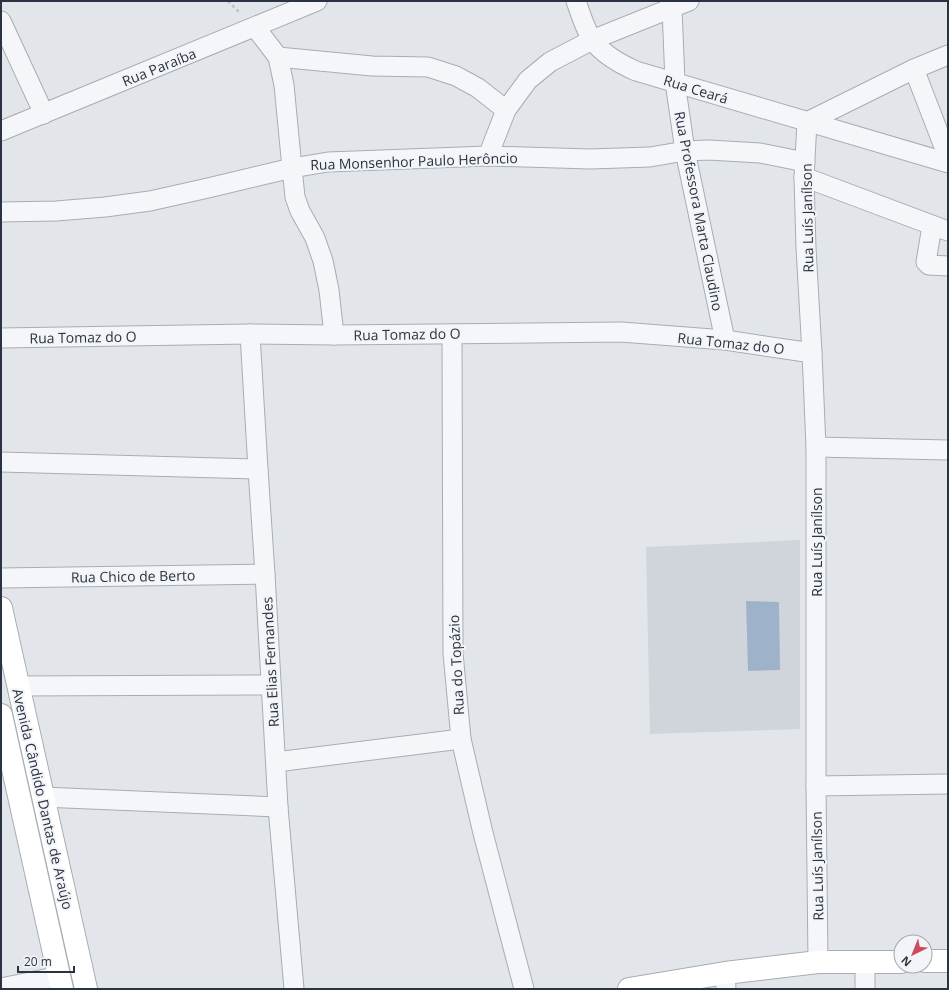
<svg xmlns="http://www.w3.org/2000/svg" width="949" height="990" viewBox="0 0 949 990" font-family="'Open Sans',sans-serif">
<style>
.built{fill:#d0d5dc}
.water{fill:#9eb3ca}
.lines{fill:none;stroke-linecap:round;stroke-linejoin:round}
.street-casing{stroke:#a7adb4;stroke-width:21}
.secondary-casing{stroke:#a7adb4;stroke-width:24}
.path{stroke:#c0c3c9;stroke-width:2.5;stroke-dasharray:3 3;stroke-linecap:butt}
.street{stroke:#f5f6f9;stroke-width:19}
.secondary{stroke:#fff;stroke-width:22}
.labels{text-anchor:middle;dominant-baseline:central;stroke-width:4;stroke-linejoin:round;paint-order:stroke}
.street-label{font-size:14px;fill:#2a3342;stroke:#f2f4f8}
</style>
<rect width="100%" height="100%" fill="#e2e6ea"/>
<path class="built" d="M800 540V729L650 734 646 547Z"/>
<path class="water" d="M746 601 779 602 780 670 748 671Z"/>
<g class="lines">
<g class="street-casing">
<g id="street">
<path d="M576 1C580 12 586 32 593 41 604 55 620 64 636 71L948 163"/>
<path d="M672 8 675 82 685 151 725 340"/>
<path d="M1 21 44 114"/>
<path d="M255 27 278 57 284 85 292 168 295 197 300 211 315 238 323 261 329 290 334 335"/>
<path d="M278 57 372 66 428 67 456 76 478 88 506 110"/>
<path d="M914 69 948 157"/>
<path d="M1 131 317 1"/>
<path d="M488 156 506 110 528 80 550 62 592 40 689 1"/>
<path d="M804 177 948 231"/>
<path d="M1 212 56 211 105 207 150 201 208 188 292 168 328 162 488 156 590 159 650 157 685 151 709 150 760 153 805 162"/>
<path d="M932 226 926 262 929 265 948 266"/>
<path d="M250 334 258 469 265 574 278 807 294 989"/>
<path d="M452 334 453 653 461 739 483 833 524 989"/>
<path d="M1 338 250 334 334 335 621 332 725 340 812 353"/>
<path d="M816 447 948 450"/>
<path d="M1 462 258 469"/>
<path d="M1 578 265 574"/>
<path d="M17 686 271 685"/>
<path d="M276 762 461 739"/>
<path d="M816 786 948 784"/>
<path d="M42 797 278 807"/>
<path d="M818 962 816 786V447L812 353 806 248 804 177 807 122 914 69 948 55"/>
<path d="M725 973 726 989"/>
<path d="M1 988 60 976"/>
<path d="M865 989V962"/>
</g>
</g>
<g class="secondary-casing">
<g id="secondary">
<path d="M1 608 86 989"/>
<path d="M1 715 62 989"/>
<path d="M925 961H948"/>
<path d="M629 989 725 973 818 962H901"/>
</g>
</g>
<path class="path" d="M228 1 240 13"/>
<use href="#street" class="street"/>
<use href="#secondary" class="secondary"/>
</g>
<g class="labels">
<g class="street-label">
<text transform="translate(159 67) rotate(-22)">Rua Paraíba</text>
<text transform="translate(696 89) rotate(17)">Rua Ceará</text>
<text transform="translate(414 161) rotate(-2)">Rua Monsenhor Paulo Herôncio</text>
<text transform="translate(699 211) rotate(79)">Rua Professora Marta Claudino</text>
<text transform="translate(807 218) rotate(-91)">Rua Luís Janílson</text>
<text transform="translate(407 334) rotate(-1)">Rua Tomaz do O</text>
<text transform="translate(83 337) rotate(-1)">Rua Tomaz do O</text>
<text transform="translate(731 343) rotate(6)">Rua Tomaz do O</text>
<text transform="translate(816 542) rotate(-90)">Rua Luís Janílson</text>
<text transform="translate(133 576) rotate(-1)">Rua Chico de Berto</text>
<text transform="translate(270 662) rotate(-93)">Rua Elias Fernandes</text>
<text transform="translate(456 665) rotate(-93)">Rua do Topázio</text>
<text transform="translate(43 799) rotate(77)">Avenida Cândido Dantas de Araújo</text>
<text transform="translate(817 866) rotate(-91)">Rua Luís Janílson</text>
</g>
</g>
<rect width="949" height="990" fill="none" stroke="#2a3342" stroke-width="4"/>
<g transform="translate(913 954) rotate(223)"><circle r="19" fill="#f2f4f8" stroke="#a2a7af"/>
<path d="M0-3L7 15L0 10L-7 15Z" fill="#cd4a5e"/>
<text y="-6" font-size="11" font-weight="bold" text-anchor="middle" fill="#2a3342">N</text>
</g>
<path d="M18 966v6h56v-6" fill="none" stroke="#2a3342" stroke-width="2"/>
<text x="24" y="966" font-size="12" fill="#2a3342" stroke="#f2f4f8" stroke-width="3" paint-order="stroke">20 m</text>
</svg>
